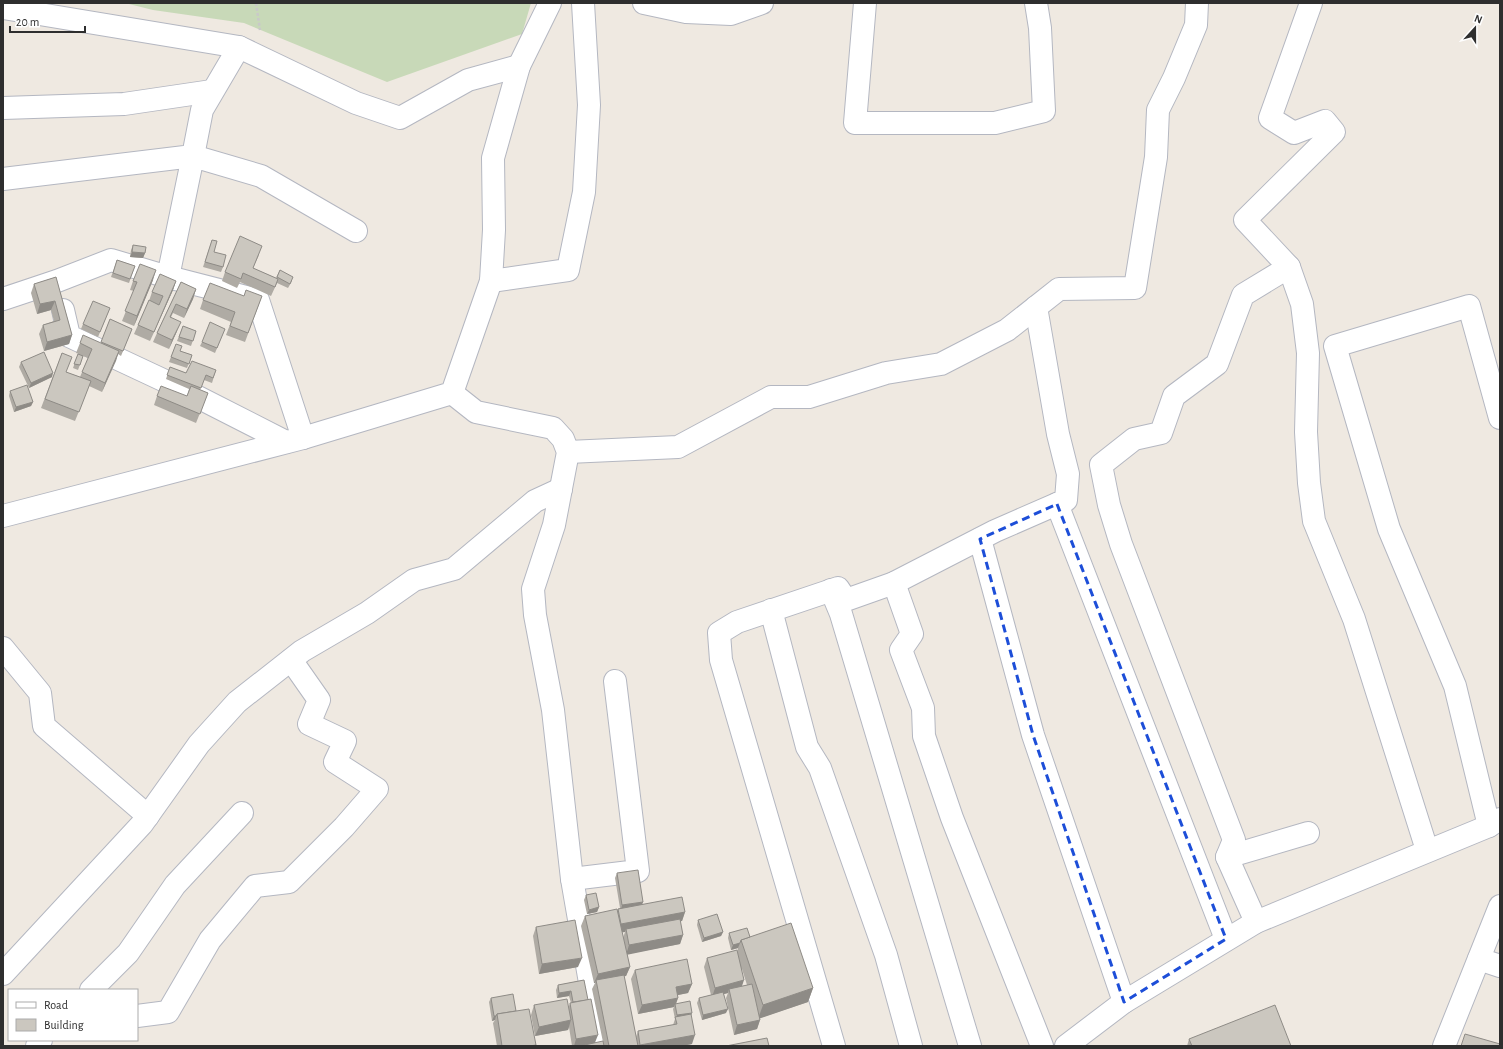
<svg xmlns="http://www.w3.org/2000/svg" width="1503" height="1049" viewBox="0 0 1503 1049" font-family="'Alegreya Sans',sans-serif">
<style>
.cemetery{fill:#c8d9b8}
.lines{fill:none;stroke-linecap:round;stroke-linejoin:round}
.street-casing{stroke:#b4b7c1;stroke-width:24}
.secondary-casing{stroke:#b4b7c1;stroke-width:24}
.path{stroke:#c9c9c9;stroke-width:2.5;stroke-dasharray:3 2;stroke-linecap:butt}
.street{stroke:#fff;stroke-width:22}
.secondary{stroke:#fff;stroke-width:22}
.wall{fill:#afaba4;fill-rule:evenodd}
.shaded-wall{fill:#8e8b86}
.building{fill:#cbc7bf;stroke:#8e8b86}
.marked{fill:none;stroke:#1d4ed8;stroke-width:3;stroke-dasharray:8 5;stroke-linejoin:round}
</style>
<rect width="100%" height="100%" fill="#efe9e1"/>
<path class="cemetery" d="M125 3H531L522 34 387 82 244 23 153 10Z"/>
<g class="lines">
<g class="street-casing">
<g id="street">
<path d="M644 3 686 12 731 14 762 3"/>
<path d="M865 3 855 123H995L1044 111 1040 28 1036 3"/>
<path d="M1311 3 1270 118 1294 133 1325 121 1334 132 1245 220 1289 267 1302 304 1308 353 1306 432 1309 483 1314 521 1354 619 1427 850"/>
<path d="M3 8 239 47 356 103 400 118 468 80 519 66"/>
<path d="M3 108 124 104 212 91"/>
<path d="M3 179 193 156 202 110 239 47"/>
<path d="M168 277 258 300 303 438"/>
<path d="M491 281 568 270 584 192 589 105 583 3"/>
<path d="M3 299 57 281 111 260 168 277 193 156 261 176 356 231"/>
<path d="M63 310 69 336 180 388 286 442"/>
<path d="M452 393 476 412 553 428 563 439 568 452 554 525 533 589 535 615 553 710 572 879 601 1046"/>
<path d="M568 452 678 447 771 397H809L886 373 941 364 1007 330 1059 289 1135 288 1156 157 1158 110 1174 78 1196 25 1197 3"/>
<path d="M1057 504 1226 939"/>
<path d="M980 539 1033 735 1124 1002"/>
<path d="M894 583 912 634 901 650 923 708 924 736 952 818 1042 1046"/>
<path d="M831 590 841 614 970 1046"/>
<path d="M771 610 807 747 820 768 886 955 911 1046"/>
<path d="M3 648 40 693 44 726 148 816"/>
<path d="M1489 826 1455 686 1389 529 1335 346 1469 306 1500 418"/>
<path d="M1227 857 1308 833"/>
<path d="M572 879 638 871 615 681"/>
<path d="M1256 922 1227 857 1234 840 1121 544 1109 505 1101 465 1134 439 1161 433 1174 396 1217 364 1243 295 1289 267"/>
<path d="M1479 959 1500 966"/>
<path d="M3 974 142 824 199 744 237 702 302 651 367 613 414 580 454 569 535 501 561 489"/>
<path d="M91 990 128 953 175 885 242 813"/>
<path d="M137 1016 168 1012 210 940 255 886 289 882 344 827 377 789 335 762 345 741 309 724 319 700 291 660"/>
<path d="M37 1046 41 1040"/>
<path d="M834 1046 721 660 719 633 737 622 838 588 846 600 894 583 995 531 1066 500 1068 474 1058 434 1036 307"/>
<path d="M1066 1046 1124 1002 1256 922 1489 826 1500 819"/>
</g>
</g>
<g class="secondary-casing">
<g id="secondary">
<path d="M3 516 303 438 452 393 491 281 494 230 493 158 519 66 550 3"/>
<path d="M1444 1046 1500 906"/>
</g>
</g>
<path class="path" d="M256 3 260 30"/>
<use href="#street" class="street"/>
<use href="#secondary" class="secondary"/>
</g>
<g class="wall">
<path d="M212 240 214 252 223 267 221 272 203 267Z"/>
<path d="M133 245 145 253 143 258 130 257 131 250Z"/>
<path d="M259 255 253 268 276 278 280 270 292 281 288 288 277 283 271 296 240 282 237 288 222 281 225 272Z"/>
<path d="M117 260 135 266 129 283 111 277Z"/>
<path d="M56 277 72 335 69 344 44 351 39 334 43 325 54 321 51 310 37 314 31 293 34 284Z"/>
<path d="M153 280 134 326 122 321 134 291 130 290 133 281Z"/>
<path d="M176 281 173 290 150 341 134 334 138 325 149 301 152 292Z"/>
<path d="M181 282 196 289 193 299 184 318 173 313 171 317 177 331 169 349 153 342 157 333Z"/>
<path d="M262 296 245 342 226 335 231 322 200 309 203 300Z"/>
<path d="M110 308 98 337 81 329 83 324Z"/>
<path d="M110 319 132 329 121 356 118 354 102 392 89 386 75 421 41 408 62 353 66 372 80 377 88 358 83 356 78 370 73 368 78 354 82 355 76 353 80 343H101Z"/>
<path d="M183 326 196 331 191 346 177 341Z"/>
<path d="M225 329 215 353 200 346 202 342Z"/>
<path d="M176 344 180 351 192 355 187 368 169 362Z"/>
<path d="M21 362 52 377 29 388 19 367Z"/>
<path d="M170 367 186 373 216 370 212 383 204 380 200 390 208 393 196 423 154 405 157 396H187L189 389 166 379Z"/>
<path d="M10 391 33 402 31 406 14 412 9 396Z"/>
<path d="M617 873 643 902 642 904 685 912 682 921H680L683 935 680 944 627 954 630 967 626 976H624L636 1037 638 1031 673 1025 675 1019 673 1009 674 1007 638 1014 631 979 635 970 692 984 688 993 678 995V998L676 1004 691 1015 692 1044 682 1046H572L569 1027 568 1030 535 1036 531 1015 534 1005 569 1006 570 1003H571L569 996 557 998 556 990 558 985 584 980 595 1043 603 1042 592 989 595 983H594L581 926 585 916 617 912 618 909 620 908 615 878ZM622 932H625L623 938Z"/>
<path d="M586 895 599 907 597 912 587 914 584 900Z"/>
<path d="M698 920 723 932 721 936 702 942 697 925Z"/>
<path d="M536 927 578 967 539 974 533 936Z"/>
<path d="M729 933 750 937 813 988 808 1002 760 1018V1020L757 1029 734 1035 726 998 728 993 724 994 726 1013 702 1020 697 1003 699 998 711 995 704 967 707 958 737 952 738 948 731 950 728 938ZM742 969 747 985 742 986Z"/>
<path d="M491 998 516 1011 536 1045 535 1046H497L493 1023 495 1020 492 1021 489 1002Z"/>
<path d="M1189 1039 1291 1046H1187Z"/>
</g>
<g class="shaded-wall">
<path d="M132 252 145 253 143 258 130 257Z"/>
<path d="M156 270 153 280 134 326 137 316Z"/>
<path d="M176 281 173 290 150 341 154 332Z"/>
<path d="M196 289 193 299 184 318 187 309Z"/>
<path d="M55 301 51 310 37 314 40 304Z"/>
<path d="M181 322 169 349 172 340Z"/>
<path d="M72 335 69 344 44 351 47 342Z"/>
<path d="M119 351 116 361 102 392 105 383Z"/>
<path d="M53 373 52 377 29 388 31 383Z"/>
<path d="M33 402 31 406 14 412 16 407Z"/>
<path d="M643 902 641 907 621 910 622 905Z"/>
<path d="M599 907 597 912 587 914 589 910Z"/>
<path d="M685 912 682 921 627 932 626 929 625 932 618 933 621 924Z"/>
<path d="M723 932 721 936 702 942 704 938Z"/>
<path d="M683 935 680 944 626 955 629 945Z"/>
<path d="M740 943 738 948 731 950 733 945Z"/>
<path d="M582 958 578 967 539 974 542 964Z"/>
<path d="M630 967 626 976 596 982V980L595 983H594L598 974Z"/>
<path d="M744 980 741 989H729L728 993 712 997 715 988Z"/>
<path d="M692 984 688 993 673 996 676 987Z"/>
<path d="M813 988 808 1002 758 1019 763 1005Z"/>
<path d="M571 991 569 996 557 998 559 993Z"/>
<path d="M678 998 675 1006V1004L674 1007 638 1014 642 1005Z"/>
<path d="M728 1009 726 1013 702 1020 703 1015Z"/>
<path d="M692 1013 690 1018 676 1019 677 1015Z"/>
<path d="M494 1016H496L495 1020 492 1021Z"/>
<path d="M571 1020 568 1030 535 1036 539 1027Z"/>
<path d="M760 1020 757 1029 734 1035 737 1025Z"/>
<path d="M598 1035 594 1045 587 1046H574L576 1039Z"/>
<path d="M695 1035 692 1044 682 1046H640V1045Z"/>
</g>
<g class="building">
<path d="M240 236 262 246 253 268 278 279 275 287 243 273 241 279 225 272Z"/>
<path d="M212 240 217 241 214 252 226 255 223 267 205 262Z"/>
<path d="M133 245 146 247 145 253 132 252Z"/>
<path d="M117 260 135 266 130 279 113 273Z"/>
<path d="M140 264 156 270 137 316 125 311 137 282 133 281Z"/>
<path d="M280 270 293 277 290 284 277 277Z"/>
<path d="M160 274 176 281 154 332 138 325 149 300 159 305 163 296 152 292Z"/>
<path d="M56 277 72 335 47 342 43 325 60 320 55 301 40 304 34 284Z"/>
<path d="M181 282 196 289 187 309 176 304 170 317 181 322 172 340 157 333Z"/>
<path d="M210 283 244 296 246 290 262 296 248 333 230 326 235 312 203 300Z"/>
<path d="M93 301 110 308 100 332 83 324Z"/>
<path d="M110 319 132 329 123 351 101 342Z"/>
<path d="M210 322 225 329 217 348 202 342Z"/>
<path d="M183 326 196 331 193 341 179 337Z"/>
<path d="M83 335 119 351 105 383 82 372 92 349 80 343Z"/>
<path d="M176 344 182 346 180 351 192 355 189 364 171 357Z"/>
<path d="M44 352 53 373 31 383 21 362Z"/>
<path d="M62 353 72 357 66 372 91 381 79 412 45 399Z"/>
<path d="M78 354 83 356 80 365 74 364Z"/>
<path d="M192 361 216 370 213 378 206 375 201 388 167 375 170 367 186 373Z"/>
<path d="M27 385 33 402 16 407 10 391Z"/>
<path d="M161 386 187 396 191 386 208 393 200 414 157 396Z"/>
<path d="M638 870 643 902 622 905 617 873Z"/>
<path d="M596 893 599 907 589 910 586 895Z"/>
<path d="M682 897 685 912 621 924 618 909Z"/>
<path d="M617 909 630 967 598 974 585 916Z"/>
<path d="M717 914 723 932 704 938 698 920Z"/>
<path d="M680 919 683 935 629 945 626 929Z"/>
<path d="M575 920 582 958 542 964 536 927Z"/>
<path d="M791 923 813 988 763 1005 741 940Z"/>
<path d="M747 928 750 937 741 940 740 943 733 945 729 933Z"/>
<path d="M737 950 744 980 715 988 707 958Z"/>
<path d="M687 959 692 984 676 987 678 998 642 1005 635 970Z"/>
<path d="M624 975 638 1046H609L596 980Z"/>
<path d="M584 980 588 1000 573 1002 571 991 559 993 558 985Z"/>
<path d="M752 984 760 1020 737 1025 729 989Z"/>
<path d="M723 992 728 1009 703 1015 699 998Z"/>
<path d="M513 994 516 1011 497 1014 496 1016H494L491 998Z"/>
<path d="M567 999 571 1020 539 1027 534 1005Z"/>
<path d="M591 999 598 1035 576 1039 570 1003Z"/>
<path d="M690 1001 692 1013 677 1015 675 1004Z"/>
<path d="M1275 1005 1291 1046H1192L1189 1039Z"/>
<path d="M529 1009 536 1045 530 1046H502L497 1014Z"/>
<path d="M691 1014 695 1035 640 1045 638 1031 677 1024 675 1017Z"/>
<path d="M1465 1034 1500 1044V1046H1461Z"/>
<path d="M767 1038 769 1046H726Z"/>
<path d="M603 1041 604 1046H580Z"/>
</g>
<path class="marked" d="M1057 504 1226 939 1124 1002 1033 735 980 539Z"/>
<rect width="1503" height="1049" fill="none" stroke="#2e2e2e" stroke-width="8"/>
<rect x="8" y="989" width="130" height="52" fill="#ffffff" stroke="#ababab"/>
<rect x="16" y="1002" width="20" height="6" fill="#ffffff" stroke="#ababab"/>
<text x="44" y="1009" font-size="12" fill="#2e2e2e">Road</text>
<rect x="16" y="1019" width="20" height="12" fill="#cbc7bf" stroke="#ababab"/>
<text x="44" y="1029" font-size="12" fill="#2e2e2e">Building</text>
<g transform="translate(1475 28) rotate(21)" stroke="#ffffff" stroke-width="3" paint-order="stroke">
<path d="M0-3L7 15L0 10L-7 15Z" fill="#2e2e2e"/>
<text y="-6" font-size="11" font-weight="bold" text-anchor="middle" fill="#2e2e2e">N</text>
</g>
<path d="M10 26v6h75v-6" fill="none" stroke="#2e2e2e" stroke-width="2"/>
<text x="16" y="26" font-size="12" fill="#2e2e2e" stroke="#ffffff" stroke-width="3" paint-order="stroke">20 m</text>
</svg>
